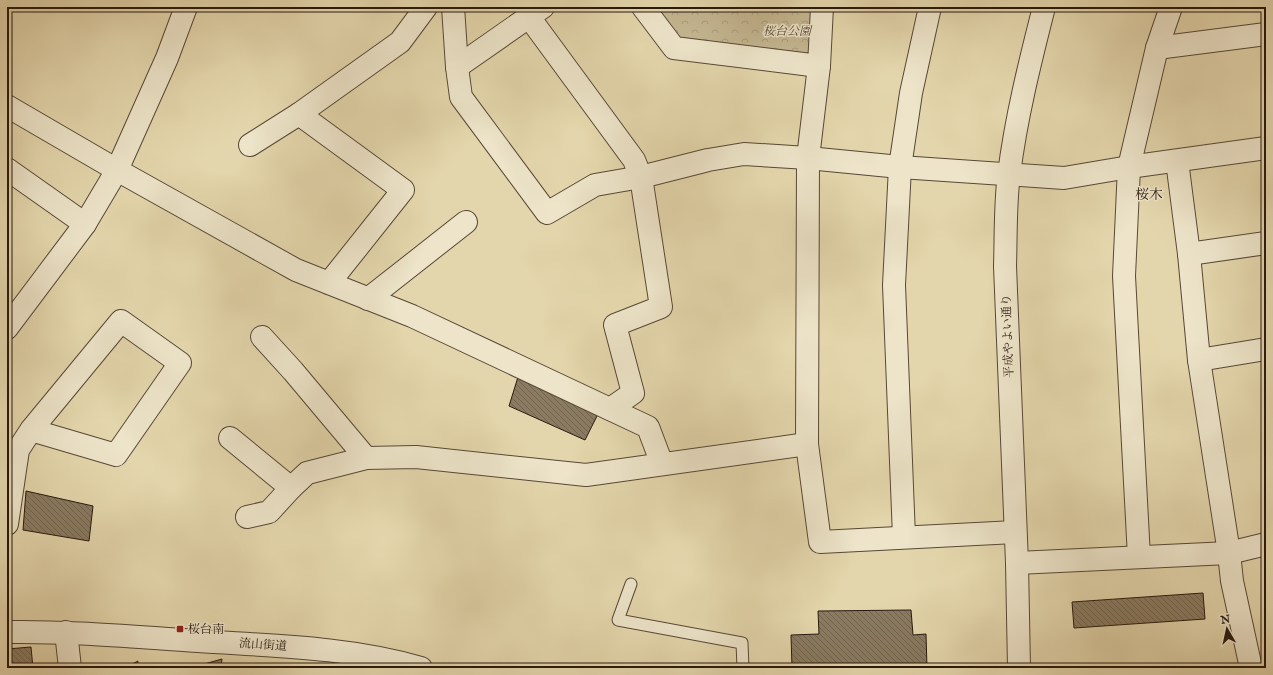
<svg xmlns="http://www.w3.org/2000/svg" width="1273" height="675" viewBox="0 0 1273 675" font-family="'IM FELL English','Noto Serif JP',serif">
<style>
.park{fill:url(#park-crowns);stroke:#766850}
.building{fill:url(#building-back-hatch);stroke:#28190f}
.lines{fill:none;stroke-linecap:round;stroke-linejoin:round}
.service-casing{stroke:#574836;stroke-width:13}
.minor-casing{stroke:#574836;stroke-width:24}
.tertiary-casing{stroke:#574836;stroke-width:24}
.service{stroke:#ede4c9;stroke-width:11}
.minor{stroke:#ede4c9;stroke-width:22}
.tertiary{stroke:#ede4c9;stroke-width:22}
.poi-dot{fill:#8f2418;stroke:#ede4c9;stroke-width:1.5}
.labels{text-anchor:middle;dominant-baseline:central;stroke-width:3;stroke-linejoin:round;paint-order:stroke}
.park-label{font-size:12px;font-style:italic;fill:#574836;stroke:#ede4c9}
.street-label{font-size:12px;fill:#28190f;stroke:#ede4c9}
.poi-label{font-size:12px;fill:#28190f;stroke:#ede4c9;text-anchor:start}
.quarter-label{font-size:14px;fill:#28190f;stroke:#ede4c9}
</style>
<defs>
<pattern id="park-crowns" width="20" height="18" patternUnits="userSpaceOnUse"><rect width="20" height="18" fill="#c4b691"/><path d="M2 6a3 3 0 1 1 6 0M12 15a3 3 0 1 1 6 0" fill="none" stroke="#a89c7c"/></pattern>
<pattern id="building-back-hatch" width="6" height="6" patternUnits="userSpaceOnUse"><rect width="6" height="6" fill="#8a7b61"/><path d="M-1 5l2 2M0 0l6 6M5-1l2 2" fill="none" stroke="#71644e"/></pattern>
</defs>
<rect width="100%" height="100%" fill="#e4d6ac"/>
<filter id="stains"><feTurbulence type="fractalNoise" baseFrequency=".005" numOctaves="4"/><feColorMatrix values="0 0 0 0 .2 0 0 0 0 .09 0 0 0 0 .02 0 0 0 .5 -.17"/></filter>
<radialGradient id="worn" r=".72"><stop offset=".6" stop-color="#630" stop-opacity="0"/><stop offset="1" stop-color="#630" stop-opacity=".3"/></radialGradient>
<path class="park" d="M651 7H813L810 50 804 56 678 45Z"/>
<g class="building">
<path d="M518 377 599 412 585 440 509 406Z"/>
<path d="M26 491 93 506 89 541 23 530Z"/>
<path d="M1203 593 1205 619 1074 628 1072 602Z"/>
<path d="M911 610 913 635 926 634 927 668H792L791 635 819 634 818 611Z"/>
<path d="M31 647 33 668H7V649Z"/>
<path d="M222 659 221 668H190Z"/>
<path d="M138 661 137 668H124Z"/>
</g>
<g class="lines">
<g class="service-casing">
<path id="service" d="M631 584 618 620 742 643 743 668"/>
</g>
<g class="minor-casing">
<g id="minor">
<path d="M453 7 457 67 461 97 547 213 595 185 641 177 708 160 744 154 808 158 900 167 1064 178 1129 167 1266 148"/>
<path d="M643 7 674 48 819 66"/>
<path d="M822 7 819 66 808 158 807 444 820 542 1015 532"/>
<path d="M529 17 634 160 641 177 661 307 615 325 633 393 610 409"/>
<path d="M1157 48 1266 34"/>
<path d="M457 67 543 7"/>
<path d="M7 106 117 170 296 270 412 316 648 427 662 464"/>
<path d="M299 114 403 190 329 283"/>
<path d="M250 145 299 114 400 42 426 7"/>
<path d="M1177 161 1189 254 1199 360 1229 553 1232 581 1251 668"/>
<path d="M7 169 85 224"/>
<path d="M1189 254 1266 243"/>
<path d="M368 299 466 222"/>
<path d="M7 328 85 224 117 170 167 58 186 7"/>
<path d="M262 337 293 371 366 458"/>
<path d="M1199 360 1266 349"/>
<path d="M230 438 291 488"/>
<path d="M247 517 269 512 291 488 307 473 366 458 416 457 586 475 807 444"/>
<path d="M7 524 18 450 31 430 121 321 180 363 116 455 31 430"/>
<path d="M904 537 894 285 900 167 911 93 930 7"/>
<path d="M1139 557 1124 276 1129 167 1157 48 1171 7"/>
<path d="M1017 563 1229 553 1266 544"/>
<path d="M66 632 70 668"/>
</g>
</g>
<g class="tertiary-casing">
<g id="tertiary">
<path d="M7 632C71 631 134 637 198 641 273 646 349 647 421 668"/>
<path d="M1019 668 1017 563 1005 266C1006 235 1005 204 1009 174 1016 118 1030 62 1044 7"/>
</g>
</g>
<use href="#service" class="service"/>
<use href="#minor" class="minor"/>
<use href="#tertiary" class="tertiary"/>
</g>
<rect class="poi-dot" x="176" y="625" width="8" height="8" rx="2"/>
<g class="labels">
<g class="park-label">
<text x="787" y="31">桜台公園</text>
</g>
<g class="street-label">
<text transform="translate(1008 336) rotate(-92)">平成やよい通り</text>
<text transform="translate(263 645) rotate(4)">流山街道</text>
</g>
<g class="poi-label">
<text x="188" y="629">桜台南</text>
</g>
<g class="quarter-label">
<text x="1149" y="195">桜木</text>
</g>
</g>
<rect width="1273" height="675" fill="none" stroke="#e4d6ac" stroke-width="24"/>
<rect x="8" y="8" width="1257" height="659" fill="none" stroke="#28190f" stroke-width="2"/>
<rect x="12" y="12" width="1249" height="651" fill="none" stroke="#28190f"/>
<g transform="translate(1227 629) rotate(351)" stroke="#ede4c9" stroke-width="3" paint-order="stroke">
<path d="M0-3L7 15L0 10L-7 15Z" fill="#28190f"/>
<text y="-6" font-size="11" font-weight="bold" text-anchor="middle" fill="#28190f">N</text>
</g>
<rect width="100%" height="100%" filter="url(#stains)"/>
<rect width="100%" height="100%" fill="url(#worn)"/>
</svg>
